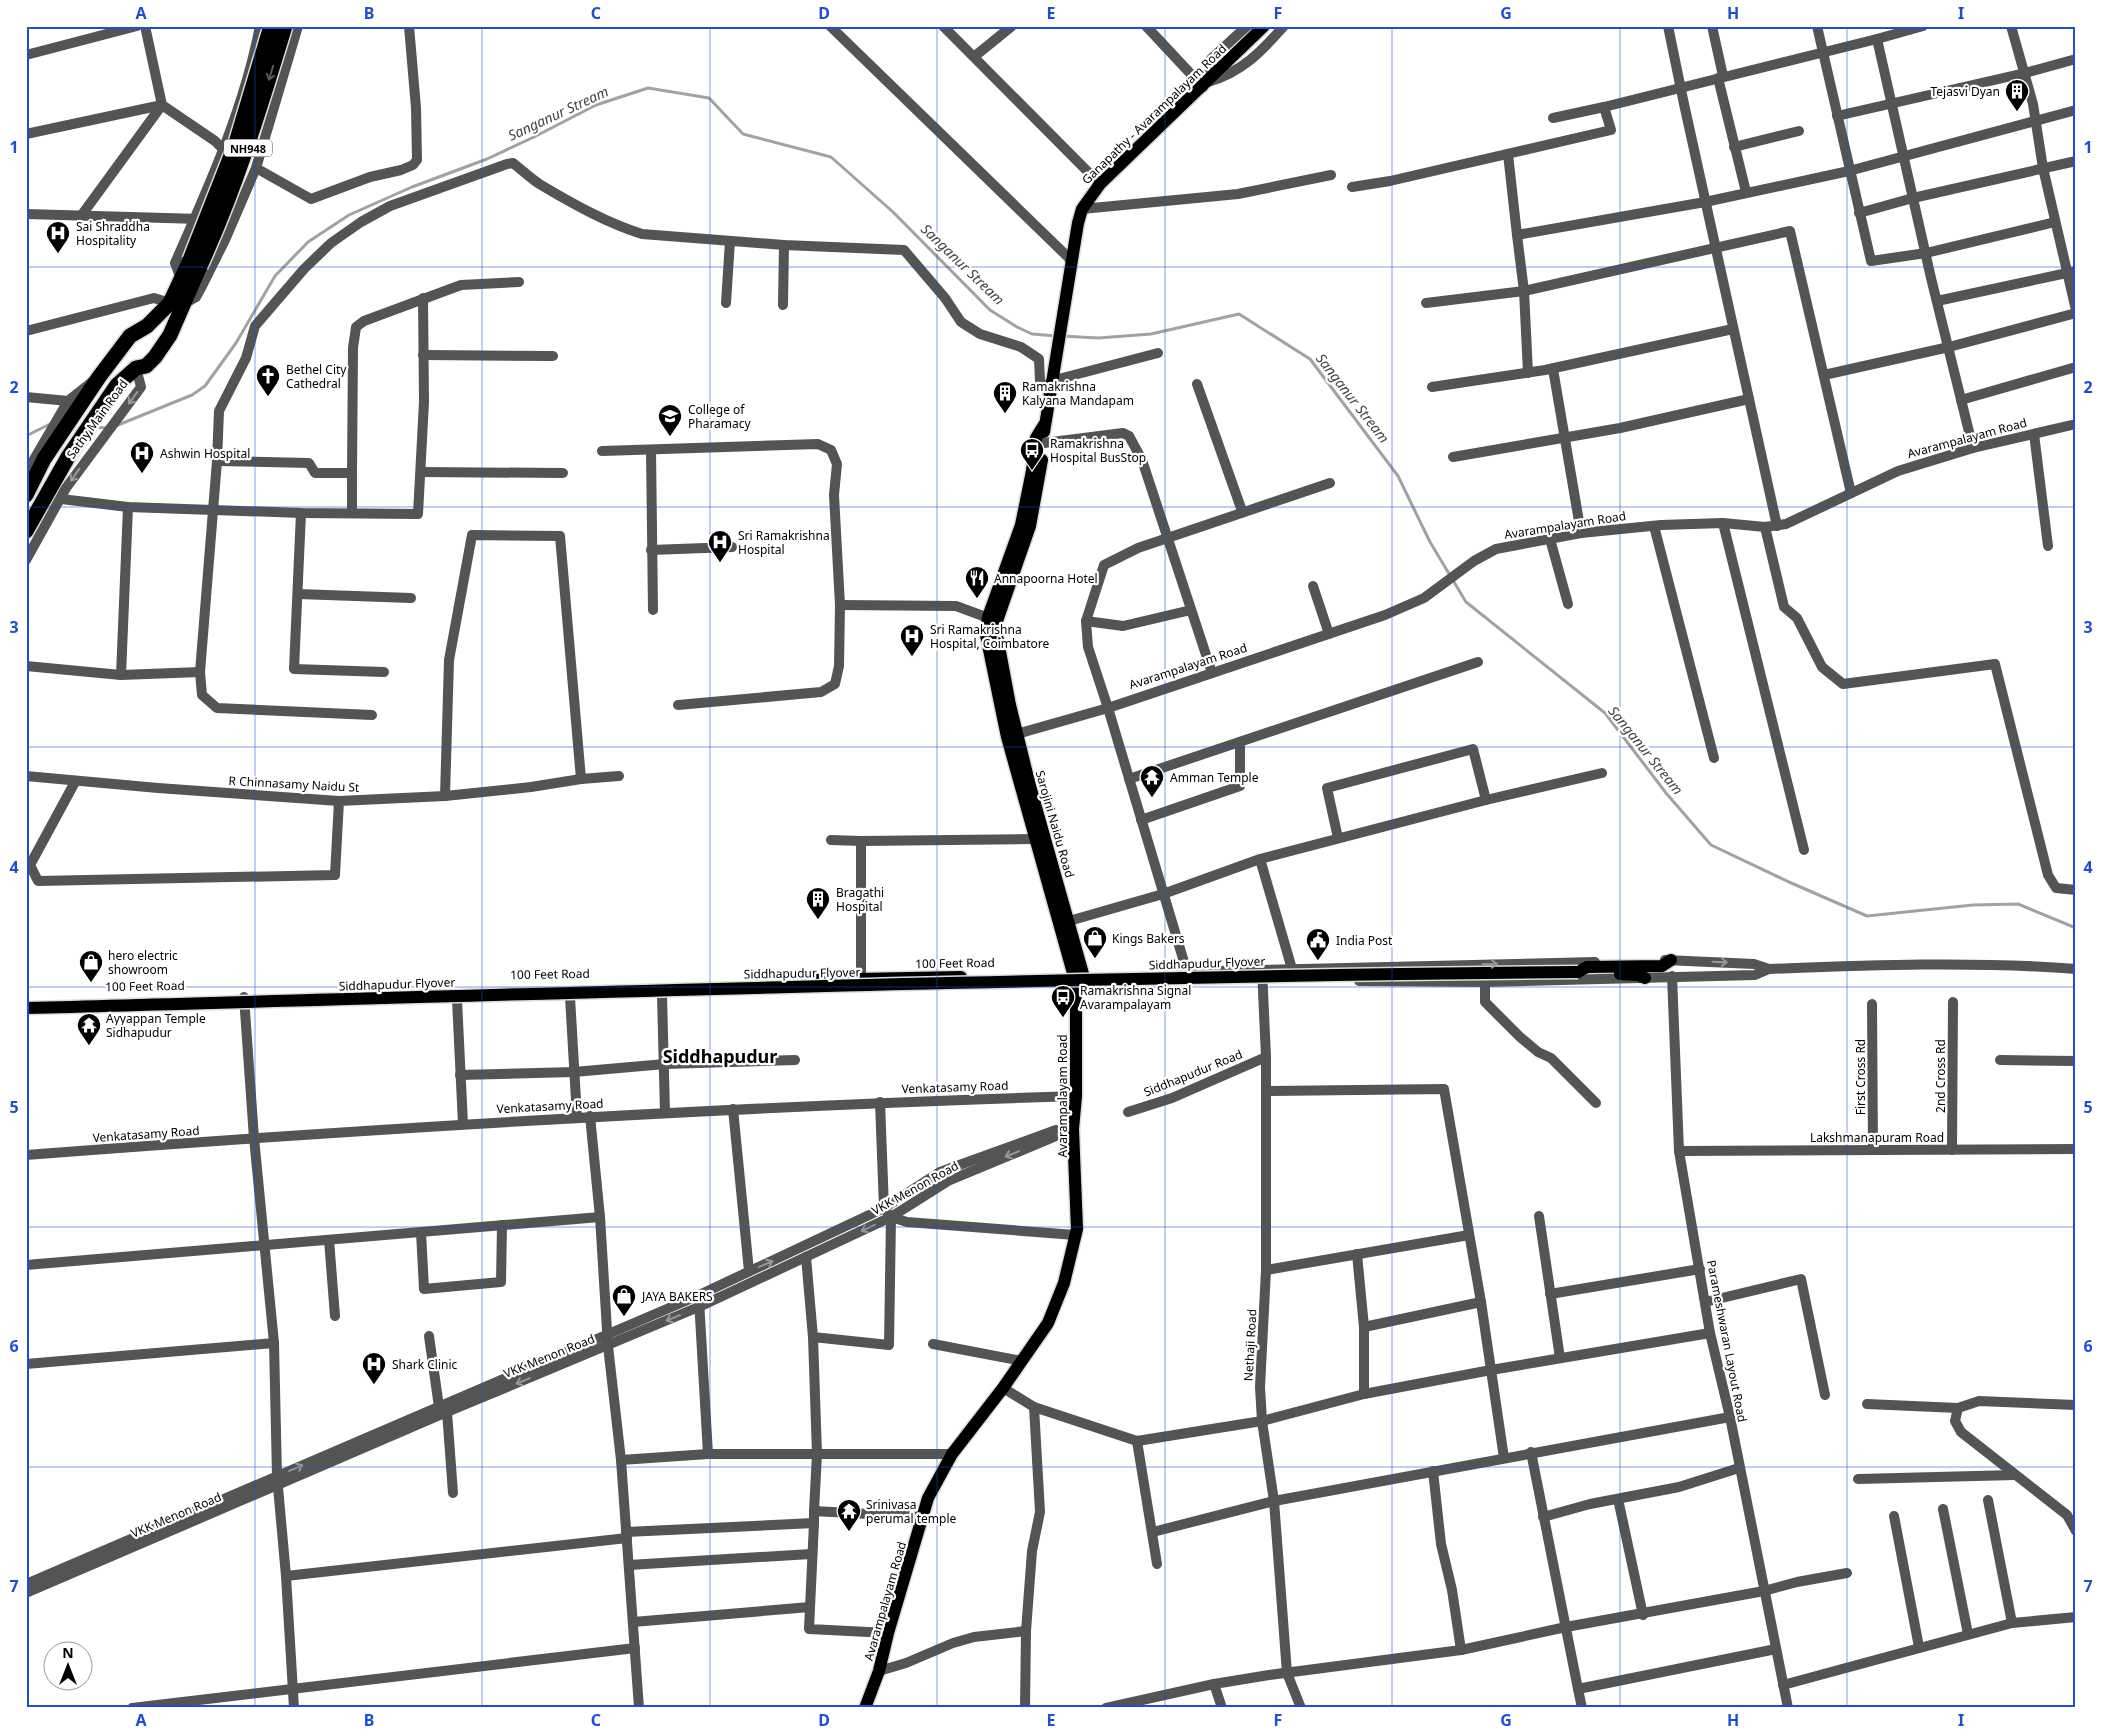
<svg xmlns="http://www.w3.org/2000/svg" width="2102" height="1734" viewBox="0 0 2102 1734" font-family="'Noto Sans',sans-serif">
<style>
.lines{fill:none;stroke-linecap:round;stroke-linejoin:round}
.stream{stroke:#a2a2a2;stroke-width:3}
.major-casing{stroke:#dbdbdb;stroke-width:15}
.highway-casing{stroke:#dbdbdb;stroke-width:18}
.minor{stroke:#545454;stroke-width:10}
.major{stroke:#000;stroke-width:12}
.highway{stroke:#000;stroke-width:15}
.major-bridge-casing{stroke:#dbdbdb;stroke-width:15;stroke-linecap:butt}
.highway-bridge-casing{stroke:#dbdbdb;stroke-width:18;stroke-linecap:butt}
.major-bridge{stroke:#000;stroke-width:12}
.highway-bridge{stroke:#000;stroke-width:15}
.oneway{stroke:#595959}
.oneway2{stroke:#989898}
.grid{fill:none;stroke:#1d4ed8;stroke-width:1;stroke-opacity:0.55}
.labels{text-anchor:middle;dominant-baseline:central;stroke-width:4.5;stroke-linejoin:round;paint-order:stroke}
.shield{fill:#fff;stroke:#4c4c4c;stroke-width:1}
.shield-label{font-size:11px;font-weight:bold;fill:#000}
.poi-label{font-size:12px;fill:#000;stroke:#fff;text-anchor:start}
.street-label{font-size:12px;fill:#000;stroke:#fff}
.water-label{font-size:14px;font-style:italic;fill:#434343;stroke:#fff}
.district-label{font-size:18px;font-weight:bold;fill:#000;stroke:#fff}
.neatline{fill:none;stroke:#1d4ed8;stroke-width:2}
.grid-label{font-size:16px;text-anchor:middle;font-weight:bold;fill:#1d4ed8}
</style>
<rect width="100%" height="100%" fill="#fff"/>
<g class="lines">
<g class="stream">
<path d="M1062 336 1098 338 1151 334 1239 314 1310 359 1398 476 1430 542 1466 602 1605 713 1666 793 1711 845 1789 882 1867 916 1973 905 2018 904 2076 928"/>
<path d="M118 425 192 395 205 386 236 343 275 276 308 242 349 215 412 187 487 159 534 137 596 105 648 88 709 98 743 134 831 157 893 212 990 310 1017 327 1032 334 1056 336"/>
<path d="M94 427 107 428"/>
<path d="M26 436 50 424"/>
</g>
<g class="major-casing">
<g id="major">
<path d="M1044 432 1078 223 1082 209 1100 184 1264 26"/>
<path d="M1042 460 1030 526 997 621 996 630 1010 705 1030 786 1083 974"/>
<path d="M1578 972 1587 967 1662 966 1671 960"/>
<path d="M1620 974 1638 975 1645 978"/>
<path d="M806 980 961 977"/>
<path d="M865 1708 879 1671 888 1633 928 1498 952 1454 1003 1388 1048 1323 1064 1283 1077 1229 1073 1129 1076 1096V984L1007 737 986 635 988 617 1021 525 1032 471 1036 438 1044 425"/>
</g>
</g>
<g class="highway-casing">
<g id="highway">
<path d="M26 495 44 459 99 377 130 336 147 326 170 303 190 260"/>
<path d="M26 531 68 457 117 385 136 368 146 366 155 357 170 335 200 266"/>
</g>
</g>
<g class="minor">
<path d="M145 26 162 105 215 141 224 150"/>
<path d="M830 26 1071 260"/>
<path d="M943 26 1100 184"/>
<path d="M1146 26 1203 87"/>
<path d="M1247 26 1211 59 1208 82C1242 72 1261 52 1284 26"/>
<path d="M1668 26 1684 104 1777 526"/>
<path d="M1712 26 1723 76"/>
<path d="M1817 26 1871 261 1926 253 2055 222"/>
<path d="M1923 26 1877 39 1931 278 1973 448"/>
<path d="M2011 26 2033 104 2043 168 2076 310"/>
<path d="M26 55 137 26"/>
<path d="M975 56 1012 26"/>
<path d="M1718 78 1746 192"/>
<path d="M1837 116 2025 73 2076 59"/>
<path d="M1553 118 1604 107"/>
<path d="M26 134 162 105"/>
<path d="M1734 147 1799 131"/>
<path d="M1508 154 1517 235 1705 202 1849 171 2076 110"/>
<path d="M256 168 311 199 370 177 401 170 413 165 417 160 416 108 409 26"/>
<path d="M1352 187 1390 181 1611 130 1604 107 1877 39"/>
<path d="M1082 209 1238 194 1331 175"/>
<path d="M1859 213 1913 198 2076 161"/>
<path d="M26 214 200 219"/>
<path d="M81 216 162 105"/>
<path d="M1517 235 1524 291 1528 373"/>
<path d="M181 279 175 263C209 186 244 109 260 26"/>
<path d="M519 282 461 285 364 321 356 327 353 348 352 473H315L309 463 217 461 219 411 246 358 255 326 304 269 331 243 361 222 390 206 507 164 513 163C522 170 531 179 541 185 573 204 607 223 642 234L784 245 904 250 945 298 961 322 980 334 1021 347 1039 359 1040 381 1049 393"/>
<path d="M1937 301 2076 271"/>
<path d="M185 303 196 297 202 286 225 240 256 168 298 26"/>
<path d="M726 303 730 241"/>
<path d="M1426 303 1524 291 1790 231 1851 493"/>
<path d="M783 305 784 245"/>
<path d="M26 331 154 298 170 303"/>
<path d="M423 355 553 356"/>
<path d="M1553 369 1581 533"/>
<path d="M1824 375 1949 347 2076 313"/>
<path d="M1051 381 1158 353"/>
<path d="M1197 384 1242 511"/>
<path d="M1432 387 1545 370 1733 329"/>
<path d="M26 397 68 401"/>
<path d="M1961 400 2076 367"/>
<path d="M2034 434 2048 546"/>
<path d="M1044 443 1123 433 1129 436 1142 460 1212 673"/>
<path d="M651 450 653 610"/>
<path d="M602 451 818 444 831 450 837 464 834 495 840 605 839 666 835 684 821 692 678 705"/>
<path d="M1453 457 1620 428 1749 399"/>
<path d="M217 461 200 672 202 695 217 708 372 715"/>
<path d="M421 472 563 473"/>
<path d="M26 473 68 401 92 382"/>
<path d="M61 499 128 507 301 513 418 514 424 402 423 298"/>
<path d="M301 513 294 669 384 672"/>
<path d="M352 513V473"/>
<path d="M1723 523 1804 850"/>
<path d="M1654 526 1714 758"/>
<path d="M1765 527 1784 607 1797 618 1822 667 1843 684 1995 664 2048 875 2056 888 2076 890"/>
<path d="M1550 539 1568 604"/>
<path d="M651 550 732 547"/>
<path d="M26 560 66 488 141 387 136 368"/>
<path d="M1313 586 1329 634"/>
<path d="M298 594 411 598"/>
<path d="M840 605 956 606 994 620"/>
<path d="M1086 621 1123 626 1191 610"/>
<path d="M26 666 121 675 200 672"/>
<path d="M121 675 128 507"/>
<path d="M1010 736 1108 708 1385 615 1424 598 1474 561 1496 549 1581 533 1661 525 1723 523 1765 527 1786 524 1898 471 1973 448 2076 424"/>
<path d="M26 776 158 788 339 801 445 796 531 787 581 779 619 776"/>
<path d="M1129 779 1478 662"/>
<path d="M75 782 30 865 38 881 335 875 339 801"/>
<path d="M445 796 449 660 472 535 560 536 581 779"/>
<path d="M1141 820 1240 786V742"/>
<path d="M1338 838 1327 788 1473 749 1486 800"/>
<path d="M831 840 861 841 1035 839"/>
<path d="M1260 859 1292 969"/>
<path d="M1069 921 1163 894 1260 859 1486 800 1602 773"/>
<path d="M1665 960 1754 964 1769 969"/>
<path d="M1262 969 1266 1057V1270L1260 1387 1262 1421 1274 1501 1287 1673 1301 1708"/>
<path d="M1172 972 1595 962"/>
<path d="M1187 972 1108 708 1088 647 1086 621 1104 565 1138 548 1330 483"/>
<path d="M1672 976 1679 1151 1710 1333 1730 1417 1788 1708"/>
<path d="M861 978V841"/>
<path d="M1359 981 1485 982 1755 975 1769 969C1871 965 1974 961 2076 969"/>
<path d="M1485 982V1002L1520 1037 1538 1052 1551 1058 1596 1103"/>
<path d="M662 995 665 1113"/>
<path d="M244 997 254 1138 274 1343 277 1476 286 1576 294 1708"/>
<path d="M570 997 577 1117"/>
<path d="M457 1000 463 1124"/>
<path d="M1872 1004 1873 1150"/>
<path d="M2000 1060 2076 1061"/>
<path d="M460 1075 574 1072 665 1064 795 1060"/>
<path d="M1266 1091 1444 1089 1481 1302 1504 1458"/>
<path d="M880 1102 884 1208 887 1212"/>
<path d="M733 1109 749 1271"/>
<path d="M1128 1112 1172 1098 1266 1057"/>
<path d="M590 1116 600 1217 608 1346 621 1460 639 1708"/>
<path d="M1952 1150 1953 1002"/>
<path d="M1679 1151 2076 1149"/>
<path d="M26 1155C376 1128 725 1107 1076 1096"/>
<path d="M1539 1216 1560 1358"/>
<path d="M421 1232 424 1289 501 1282 502 1225"/>
<path d="M329 1240 335 1316"/>
<path d="M1357 1254 1364 1327V1394"/>
<path d="M806 1257 813 1337 889 1345 891 1217 907 1222 1075 1235"/>
<path d="M26 1265 600 1217"/>
<path d="M1266 1270 1469 1235"/>
<path d="M1550 1294 1700 1269"/>
<path d="M699 1300 708 1454"/>
<path d="M1705 1302 1801 1279 1825 1395"/>
<path d="M1364 1327 1481 1302"/>
<path d="M429 1336 439 1407"/>
<path d="M813 1337 817 1454 814 1511"/>
<path d="M933 1344 1022 1361"/>
<path d="M26 1364 274 1343"/>
<path d="M1003 1388 1034 1407 1137 1441 1262 1421 1364 1394 1491 1370 1710 1333"/>
<path d="M1867 1404 1958 1408"/>
<path d="M2076 1405 1979 1401 1958 1408 1955 1421 1961 1432 2067 1515 2076 1531"/>
<path d="M447 1412 453 1493"/>
<path d="M1137 1441 1157 1564"/>
<path d="M1531 1452 1578 1689"/>
<path d="M621 1460 708 1454H952"/>
<path d="M1433 1471 1441 1544 1452 1590 1461 1650"/>
<path d="M1858 1479 2015 1475"/>
<path d="M1618 1499 1643 1615"/>
<path d="M1988 1500 2012 1623"/>
<path d="M1943 1509 1968 1634"/>
<path d="M1894 1516 1919 1647"/>
<path d="M1543 1517 1590 1504 1679 1487 1739 1468"/>
<path d="M814 1523 809 1629 888 1633"/>
<path d="M626 1532 814 1523V1511L923 1517"/>
<path d="M1153 1532 1274 1501 1730 1417"/>
<path d="M629 1565 811 1554"/>
<path d="M286 1576 627 1538"/>
<path d="M26 1584 697 1296 884 1208 940 1172 1056 1130"/>
<path d="M26 1593 447 1412 701 1306 891 1217 948 1181 1073 1129"/>
<path d="M633 1622 810 1607"/>
<path d="M879 1671 906 1663 953 1643 974 1637 1026 1631"/>
<path d="M1214 1684 1222 1708"/>
<path d="M1783 1685 2012 1623 2076 1617"/>
<path d="M132 1708 635 1648"/>
<path d="M1025 1708 1026 1631 1032 1551 1040 1512 1034 1407"/>
<path d="M1106 1708 1214 1684 1269 1675 1461 1650 1566 1627 1764 1591 1797 1582 1847 1573"/>
<path d="M1582 1708 1578 1689 1776 1649"/>
</g>
<use href="#major" class="major"/>
<use href="#highway" class="highway"/>
<g class="major-bridge-casing">
<path id="major-bridge" d="M26 1008C544 994 1061 977 1578 972"/>
</g>
<g class="highway-bridge-casing">
<g id="highway-bridge">
<path d="M190 260 236 143 271 26"/>
<path d="M200 266C236 188 260 108 285 26"/>
</g>
</g>
<use href="#major-bridge" class="major-bridge"/>
<use href="#highway-bridge" class="highway-bridge"/>
</g>
<defs><path id="oneway-shaft" d="M-6 0H5M1.5-3L5.5 0L1.5 3" fill="none" stroke-width="1.6" stroke-linecap="round" stroke-linejoin="round" transform="scale(1.25)"/></defs>
<use class="oneway" href="#oneway-shaft" transform="translate(271 73) rotate(107)"/>
<g class="oneway2">
<use href="#oneway-shaft" transform="translate(133 398) rotate(126)"/>
<use href="#oneway-shaft" transform="translate(75 475) rotate(125)"/>
<use href="#oneway-shaft" transform="translate(1720 962) rotate(2)"/>
<use href="#oneway-shaft" transform="translate(1490 964) rotate(-1)"/>
<use href="#oneway-shaft" transform="translate(1012 1154) rotate(158)"/>
<use href="#oneway-shaft" transform="translate(868 1228) rotate(155)"/>
<use href="#oneway-shaft" transform="translate(766 1264) rotate(-23)"/>
<use href="#oneway-shaft" transform="translate(673 1318) rotate(157)"/>
<use href="#oneway-shaft" transform="translate(523 1381) rotate(158)"/>
<use href="#oneway-shaft" transform="translate(296 1468) rotate(-23)"/>
</g>
<path class="grid" d="M255 26V1708M482 26V1708M710 26V1708M937 26V1708M1165 26V1708M1392 26V1708M1620 26V1708M1847 26V1708M26 267H2076M26 507H2076M26 747H2076M26 987H2076M26 1227H2076M26 1467H2076"/>
<defs>
<g id="building-pin" transform="scale(1.25)"><path d="M0 17L-7.5 6A9.5 9.5 0 1 1 7.5 6Z" fill="#000" stroke="#fff"/><path d="M-4-6H4V6H1V3H-1V6H-4ZM-2.5-4.3h1.7v1.8h-1.7ZM.8-4.3h1.7v1.8H.8ZM-2.5-1h1.7V.8h-1.7ZM.8-1h1.7V.8H.8Z" fill="#fff"/></g>
<g id="hospital-pin" transform="scale(1.25)"><path d="M0 17L-7.5 6A9.5 9.5 0 1 1 7.5 6Z" fill="#000" stroke="#fff"/><path d="M-5-5h3v3.5h4V-5h3V5h-3V1.5h-4V5h-3Z" fill="#fff"/></g>
<g id="church-pin" transform="scale(1.25)"><path d="M0 17L-7.5 6A9.5 9.5 0 1 1 7.5 6Z" fill="#000" stroke="#fff"/><path d="M-1.2-6h2.4v3.5h3.3v2.4h-3.3V6h-2.4V-.1h-3.3v-2.4h3.3Z" fill="#fff"/></g>
<g id="school-pin" transform="scale(1.25)"><path d="M0 17L-7.5 6A9.5 9.5 0 1 1 7.5 6Z" fill="#000" stroke="#fff"/><path d="M0-5L7-2L0 1L-7-2ZM-4 1L0 2.5L4 1V4Q0 6-4 4Z" fill="#fff"/></g>
<g id="bus-pin" transform="scale(1.25)"><path d="M0 17L-7.5 6A9.5 9.5 0 1 1 7.5 6Z" fill="#000" stroke="#fff"/><path d="M-5-6H5V4H4V6H2V4H-2V6H-4V4H-5ZM-3.5-4V0h7V-4ZM-3.5 1.2v1.5H-2V1.2ZM2 1.2v1.5H3.5V1.2Z" fill="#fff"/></g>
<g id="restaurant-pin" transform="scale(1.25)"><path d="M0 17L-7.5 6A9.5 9.5 0 1 1 7.5 6Z" fill="#000" stroke="#fff"/><path d="M-5-6h1v4h1v-4h1v4h1v-4h1v5L-1.5 .5V6h-2V.5L-5-1ZM5-6V6H3V1.5H1.5Q1.5-4 5-6Z" fill="#fff"/></g>
<g id="temple-pin" transform="scale(1.25)"><path d="M0 17L-7.5 6A9.5 9.5 0 1 1 7.5 6Z" fill="#000" stroke="#fff"/><path d="M0-6L5-2H3V0L6.5 2.5H4V6H1.5V3h-3V6H-4V2.5H-6.5L-3 0V-2H-5Z" fill="#fff"/></g>
<g id="shop-pin" transform="scale(1.25)"><path d="M0 17L-7.5 6A9.5 9.5 0 1 1 7.5 6Z" fill="#000" stroke="#fff"/><path d="M-5-2.5h2.3a2.7 3.5 0 0 1 5.4 0H5L5.5 6h-11ZM-1.5-2.5h3a1.5 2.3 0 0 0-3 0Z" fill="#fff"/></g>
<g id="civic-pin" transform="scale(1.25)"><path d="M0 17L-7.5 6A9.5 9.5 0 1 1 7.5 6Z" fill="#000" stroke="#fff"/><path d="M-.6-6.5H3V-4.5H.6V-3L4-1V1h2V6H-6V1h2V-1L-.6-3ZM-1.2 2.5V6h2.4V2.5Z" fill="#fff"/></g>
</defs>
<g fill-rule="evenodd">
<use href="#building-pin" x="2017" y="91"/>
<use href="#hospital-pin" x="58" y="233"/>
<use href="#church-pin" x="268" y="376"/>
<use href="#building-pin" x="1005" y="393"/>
<use href="#school-pin" x="670" y="416"/>
<use href="#bus-pin" x="1032" y="450"/>
<use href="#hospital-pin" x="142" y="453"/>
<use href="#hospital-pin" x="720" y="542"/>
<use href="#restaurant-pin" x="977" y="578"/>
<use href="#hospital-pin" x="912" y="636"/>
<use href="#temple-pin" x="1152" y="777"/>
<use href="#building-pin" x="818" y="899"/>
<use href="#shop-pin" x="1095" y="938"/>
<use href="#civic-pin" x="1318" y="940"/>
<use href="#shop-pin" x="91" y="962"/>
<use href="#bus-pin" x="1063" y="997"/>
<use href="#temple-pin" x="89" y="1025"/>
<use href="#shop-pin" x="624" y="1296"/>
<use href="#hospital-pin" x="374" y="1364"/>
<use href="#temple-pin" x="849" y="1511"/>
</g>
<g class="labels">
<rect class="shield" x="224" y="139.5" width="48" height="17" rx="4"/>
<g class="shield-label">
<text x="248" y="148">NH948</text>
</g>
<g class="poi-label">
<text x="2000" y="91" text-anchor="end">Tejasvi Dyan</text>
<text x="76" y="226">Sai Shraddha<tspan x="76" dy="14">Hospitality</tspan></text>
<text x="286" y="369">Bethel City<tspan x="286" dy="14">Cathedral</tspan></text>
<text x="1022" y="386">Ramakrishna<tspan x="1022" dy="14">Kalyana Mandapam</tspan></text>
<text x="688" y="409">College of<tspan x="688" dy="14">Pharamacy</tspan></text>
<text x="1050" y="443">Ramakrishna<tspan x="1050" dy="14">Hospital BusStop</tspan></text>
<text x="160" y="453">Ashwin Hospital</text>
<text x="738" y="535">Sri Ramakrishna<tspan x="738" dy="14">Hospital</tspan></text>
<text x="994" y="578">Annapoorna Hotel</text>
<text x="930" y="629">Sri Ramakrishna<tspan x="930" dy="14">Hospital, Coimbatore</tspan></text>
<text x="1170" y="777">Amman Temple</text>
<text x="836" y="892">Bragathi<tspan x="836" dy="14">Hospital</tspan></text>
<text x="1112" y="938">Kings Bakers</text>
<text x="1336" y="940">India Post</text>
<text x="108" y="955">hero electric<tspan x="108" dy="14">showroom</tspan></text>
<text x="1080" y="990">Ramakrishna Signal<tspan x="1080" dy="14">Avarampalayam</tspan></text>
<text x="106" y="1018">Ayyappan Temple<tspan x="106" dy="14">Sidhapudur</tspan></text>
<text x="642" y="1296">JAYA BAKERS</text>
<text x="392" y="1364">Shark Clinic</text>
<text x="866" y="1504">Srinivasa<tspan x="866" dy="14">perumal temple</tspan></text>
</g>
<g class="street-label">
<text transform="translate(1154 114) rotate(-44)">Ganapathy - Avarampalayam Road</text>
<text transform="translate(97 419) rotate(-54)">Sathy Main Road</text>
<text transform="translate(1967 438) rotate(-15)">Avarampalayam Road</text>
<text transform="translate(1565 525) rotate(-9)">Avarampalayam Road</text>
<text transform="translate(1188 666) rotate(-18)">Avarampalayam Road</text>
<text transform="translate(294 784) rotate(3)">R Chinnasamy Naidu St</text>
<text transform="translate(1055 824) rotate(74)">Sarojini Naidu Road</text>
<text transform="translate(955 963) rotate(-1)">100 Feet Road</text>
<text transform="translate(1207 963) rotate(-2)">Siddhapudur Flyover</text>
<text transform="translate(802 973) rotate(-1)">Siddhapudur Flyover</text>
<text transform="translate(550 974) rotate(-1)">100 Feet Road</text>
<text transform="translate(397 984) rotate(-2)">Siddhapudur Flyover</text>
<text transform="translate(145 986) rotate(-1)">100 Feet Road</text>
<text transform="translate(1193 1073) rotate(-22)">Siddhapudur Road</text>
<text transform="translate(1940 1076) rotate(-90)">2nd Cross Rd</text>
<text transform="translate(1860 1077) rotate(-90)">First Cross Rd</text>
<text transform="translate(955 1087) rotate(-2)">Venkatasamy Road</text>
<text transform="translate(1062 1096) rotate(-90)">Avarampalayam Road</text>
<text transform="translate(550 1106) rotate(-3)">Venkatasamy Road</text>
<text transform="translate(146 1134) rotate(-4)">Venkatasamy Road</text>
<text x="1877" y="1137">Lakshmanapuram Road</text>
<text transform="translate(915 1188) rotate(-29)">VKK Menon Road</text>
<text transform="translate(1727 1341) rotate(79)">Parameshwaran Layout Road</text>
<text transform="translate(1250 1345) rotate(-87)">Nethaji Road</text>
<text transform="translate(549 1356) rotate(-22)">VKK Menon Road</text>
<text transform="translate(176 1515) rotate(-23)">VKK Menon Road</text>
<text transform="translate(885 1601) rotate(-74)">Avarampalayam Road</text>
</g>
<g class="water-label">
<text transform="translate(558 113) rotate(-25)">Sanganur Stream</text>
<text transform="translate(963 264) rotate(44)">Sanganur Stream</text>
<text transform="translate(1353 398) rotate(52)">Sanganur Stream</text>
<text transform="translate(1646 750) rotate(51)">Sanganur Stream</text>
</g>
<g class="district-label">
<text x="720" y="1056">Siddhapudur</text>
</g>
</g>
<rect width="2102" height="1734" fill="none" stroke="#ffffff" stroke-width="55"/>
<g transform="translate(68 1666)"><circle r="24" fill="#ffffff" stroke="#999999"/>
<path d="M0-4L9 19L0 12L-9 19Z" fill="#000000"/>
<text y="-8" font-size="14" font-weight="bold" text-anchor="middle" fill="#000000">N</text>
</g>
<rect x="28" y="28" width="2046" height="1678" class="neatline"/>
<g class="grid-label">
<text x="141" y="19">A</text>
<text x="369" y="19">B</text>
<text x="596" y="19">C</text>
<text x="824" y="19">D</text>
<text x="1051" y="19">E</text>
<text x="1278" y="19">F</text>
<text x="1506" y="19">G</text>
<text x="1733" y="19">H</text>
<text x="1961" y="19">I</text>
<text x="14" y="153">1</text>
<text x="2088" y="153">1</text>
<text x="14" y="393">2</text>
<text x="2088" y="393">2</text>
<text x="14" y="633">3</text>
<text x="2088" y="633">3</text>
<text x="14" y="873">4</text>
<text x="2088" y="873">4</text>
<text x="14" y="1113">5</text>
<text x="2088" y="1113">5</text>
<text x="14" y="1352">6</text>
<text x="2088" y="1352">6</text>
<text x="14" y="1592">7</text>
<text x="2088" y="1592">7</text>
<text x="141" y="1726">A</text>
<text x="369" y="1726">B</text>
<text x="596" y="1726">C</text>
<text x="824" y="1726">D</text>
<text x="1051" y="1726">E</text>
<text x="1278" y="1726">F</text>
<text x="1506" y="1726">G</text>
<text x="1733" y="1726">H</text>
<text x="1961" y="1726">I</text>
</g>
</svg>
